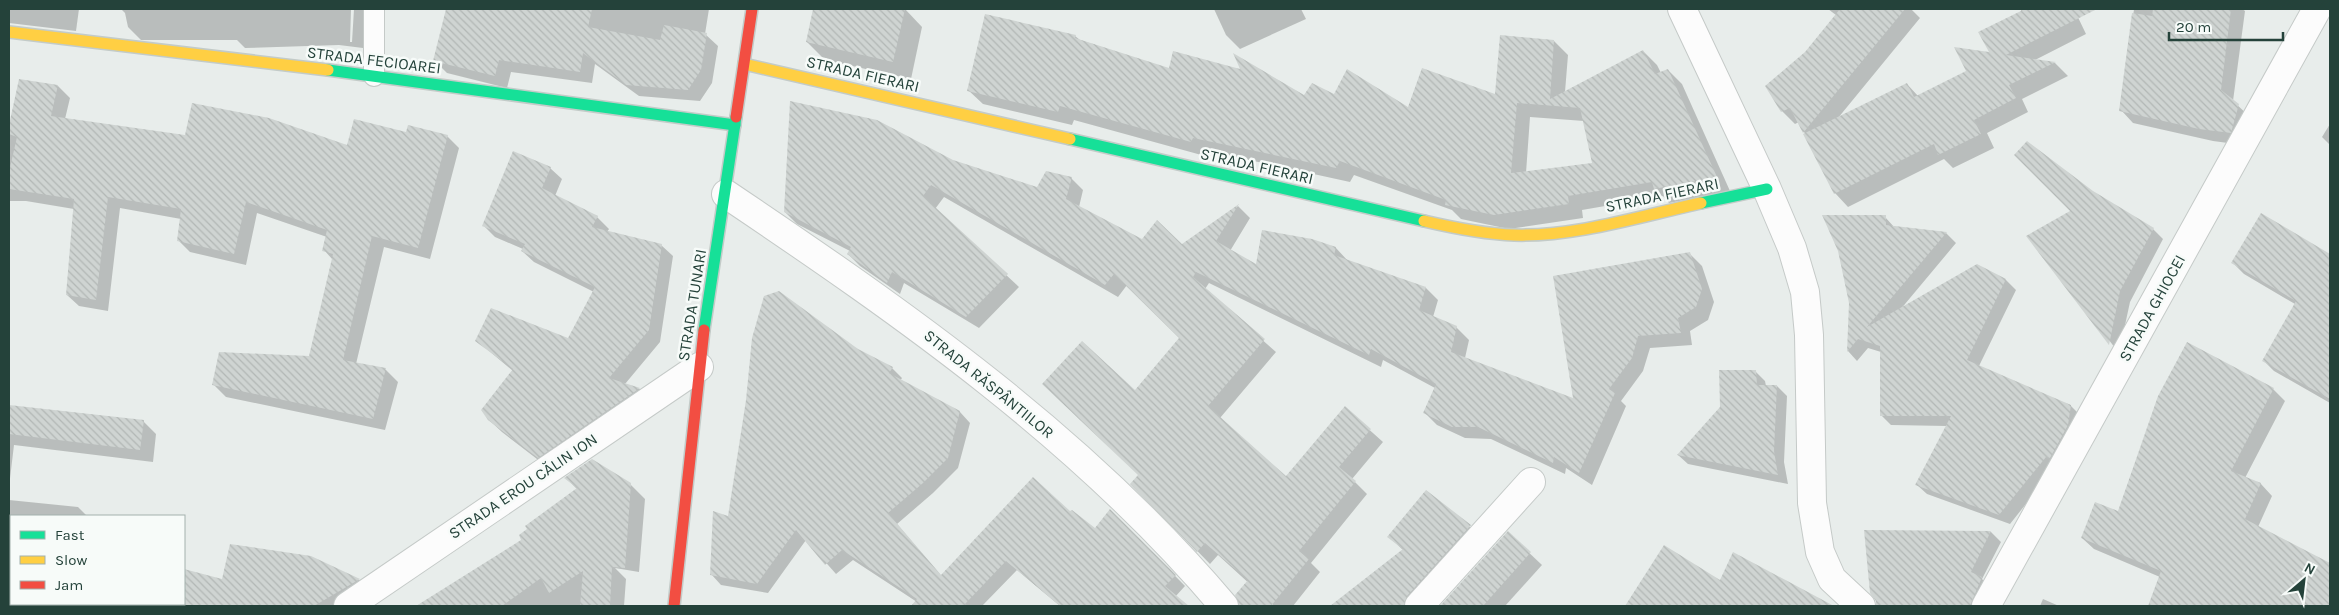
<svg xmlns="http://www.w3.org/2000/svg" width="2339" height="615" viewBox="0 0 2339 615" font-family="Karla,sans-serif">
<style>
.shadow{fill:#0003;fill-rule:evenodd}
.building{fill:url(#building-back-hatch);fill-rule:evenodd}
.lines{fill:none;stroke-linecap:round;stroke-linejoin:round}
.lane-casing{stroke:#c5cac8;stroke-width:22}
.street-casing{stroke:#c5cac8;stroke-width:30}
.fast-casing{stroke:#c3cbc8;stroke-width:14}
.slow-casing{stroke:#c3cbc8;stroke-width:14}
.jam-casing{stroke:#c3cbc8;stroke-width:14}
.lane{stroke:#fcfcfc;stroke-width:20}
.street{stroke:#fcfcfc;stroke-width:28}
.fast{stroke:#16e098;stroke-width:11}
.slow{stroke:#ffcf43;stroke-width:11}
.jam{stroke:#f24e42;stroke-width:11}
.labels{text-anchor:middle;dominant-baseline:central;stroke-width:5;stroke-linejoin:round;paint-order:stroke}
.street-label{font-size:16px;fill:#24423a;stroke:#f7fbf9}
</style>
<defs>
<pattern id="building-back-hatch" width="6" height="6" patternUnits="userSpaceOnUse" patternTransform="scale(1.25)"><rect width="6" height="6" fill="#cfd4d2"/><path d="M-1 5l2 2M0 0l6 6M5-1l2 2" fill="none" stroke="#b2b7b5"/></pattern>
</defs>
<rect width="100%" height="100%" fill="#e8edeb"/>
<g class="shadow">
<path d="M9 9H79L76 31 9 23Z"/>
<path d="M121 9H351L350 42H352L354 9H365L363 48 339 45 245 48 237 40H141L128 27 125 13Z"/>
<path d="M447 9H709L705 34 718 46 712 83 700 101 639 96 595 64 592 83 511 72 507 88 447 73 435 61Z"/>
<path d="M814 9H905L922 27 911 79 825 60 807 42Z"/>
<path d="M1214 9H1301L1306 19 1240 49 1226 35Z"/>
<path d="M1828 9H1911L1920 18 1838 118 1907 84 1918 96 1968 72 1991 54 2022 12 2020 9H2074L2086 34 2035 60 2055 63 2068 76 2022 99 2028 112 1987 133 1994 148 1953 168 1944 159 1848 207 1835 193 1799 122 1795 124 1782 111 1806 53 1836 15Z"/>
<path d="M2134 9H2242L2245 11 2233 101 2251 118 2243 145 2213 141 2133 123 2121 110Z"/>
<path d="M1075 36 1080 40 1170 70 1304 97 1334 96 1409 108 1496 96 1554 41 1568 55 1565 92 1643 51 1657 65 1661 73 1668 70 1682 84 1730 191 1669 203 1663 196 1582 210 1583 218 1509 229 1461 219 1452 210 1354 175 1350 182 1208 151 1205 156 1074 120 1072 125 983 104 968 90ZM1530 117 1584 121 1594 164 1526 173Z"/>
<path d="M20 80 58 86 70 98 65 119 186 136 348 147 407 134 447 136 459 148 430 259 384 247 356 364 386 370 398 382 385 430 226 397 214 385 310 358 333 260 324 250 327 237 257 213 246 265 190 252 178 240 181 219 120 208 108 311 79 306 67 295 74 209 26 201H9V130Z"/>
<path d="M2330 124V145L2322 137Z"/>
<path d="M953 161 1038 189 1071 178 1083 190 1079 207 1142 240 1182 245 1238 206 1250 218 1230 251 1257 266 1311 240 1336 248 1348 261 1426 288 1438 300 1433 317 1456 327 1469 340 1465 358 1574 400 1690 254 1702 266 1714 302 1708 320 1690 331 1692 345 1650 348 1643 371 1621 401 1626 406 1592 485 1566 468 1565 474 1491 439 1465 438 1437 425 1424 412 1435 388 1383 360 1381 367 1209 283 1205 289 1276 352 1220 418 1286 478 1345 408 1383 442 1352 479 1367 494 1311 563 1320 572 1293 606H1274L1218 555 1210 564 1132 484 1139 475 1135 392 1180 338 1127 285 1118 297 944 197 935 209 1019 287 979 328 904 283 900 294 860 266 848 254 850 251 797 224 785 212Z"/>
<path d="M550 168 562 179 555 196 597 217 609 229 607 232 661 245 673 256 660 342 625 384 640 389 651 400 550 469 502 432 489 420 513 371 476 340H569L594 292 534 262 522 251 523 249 495 237 483 225Z"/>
<path d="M2092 192 2153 229 2163 239 2130 302 2119 353 2028 236 2072 211Z"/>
<path d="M2261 215 2330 255V403L2274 371 2264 361 2295 304 2244 274 2233 263Z"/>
<path d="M1885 217 1895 228 1946 233 1956 243 1900 310 1977 266 2006 280 2016 290 1979 366 2071 406 2081 416 2056 466 2010 524 1927 494 1917 485 1947 426 1891 425 1881 415V352L1868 348 1857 361 1848 351 1850 303Z"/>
<path d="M2187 343 2273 389 2285 401 2245 478 2261 484 2272 496 2258 527 2330 565V606H2149L2160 577 2094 549 2082 538 2119 513Z"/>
<path d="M857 350 892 368 902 378 900 381 960 412 970 423 958 468 933 493 897 524 941 576 1070 513 1095 530 1111 511 1185 586 1175 597 1187 606H1060L1017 570 982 606H912L917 602 853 560 836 574 806 540 768 593 721 585 711 574 729 518Z"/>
<path d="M1755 371 1765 381 1766 386H1777L1787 396 1784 462 1788 484 1688 464 1678 455Z"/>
<path d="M9 406 143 421 156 434 153 462 14 445 9 487Z"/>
<path d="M566 478 630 484 645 499 639 572 615 568 626 579 624 606H419L523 540 577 489Z"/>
<path d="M1426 491 1482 537 1419 606H1332L1403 550 1389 537Z"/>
<path d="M9 500 78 507 87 516H11V588H9Z"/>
<path d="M1865 531 1991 532 2001 542 1982 579 1991 588 1984 606H1899L1881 598Z"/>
<path d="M1508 533 1542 565 1505 606H1442Z"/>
<path d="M1664 547 1721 582 1733 554 1832 606H1626Z"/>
<path d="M311 557 359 580 370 590 343 606H91L92 604H184V570L223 580Z"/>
<path d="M2043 599 2059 606H2040Z"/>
</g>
<g class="building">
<path d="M446 9H592L588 27 660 40 664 25 707 33 701 70 688 90 626 85 583 53 580 72 499 60 495 76 433 61Z"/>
<path d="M813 9H905L893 62 806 42Z"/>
<path d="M1840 9H1905L1803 133 1790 108 1781 112 1765 86 1805 52Z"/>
<path d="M2025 9H2097L2006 55 2056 62 2009 85 2016 98 1974 120 1981 134 1938 155 1934 144 1834 194 1803 134 1907 83 1914 97 1966 71 1954 47 1989 52 1978 32Z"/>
<path d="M2153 9H2231L2221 90 2239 104 2231 133 2199 129 2119 111 2132 13 2152 16Z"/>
<path d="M985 14 1076 35 1075 38 1169 68 1173 51 1240 69 1233 53 1304 95 1312 83 1334 94 1347 69 1408 107 1422 68 1495 94 1500 35 1554 40 1550 99 1643 50 1655 74 1668 69 1717 177 1654 189 1652 182 1568 196 1569 204 1494 215 1445 205 1446 200 1340 161 1336 168 1193 138 1191 142 1060 106 1058 112 967 91ZM1517 103 1580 108 1592 163 1511 173Z"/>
<path d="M19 79 58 85 51 116 185 135 192 103 269 118 347 145 354 119 406 132 408 125 448 135 418 248 372 236 343 360 386 368 373 419 212 385 219 352 309 356 333 254 322 251 327 230 246 202 234 254 177 241 181 209 108 197 96 300 66 295 74 199 9 189V172L17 137 9 134V125Z"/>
<path d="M790 101 877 120 953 160 1037 187 1046 171 1072 177 1066 199 1142 239 1157 220 1182 244 1239 204 1216 241 1256 264 1262 230 1312 239 1336 247 1334 255 1426 287 1419 310 1457 326 1451 352 1573 398 1553 276 1690 252 1702 289 1696 307 1678 318 1681 333 1638 336 1632 358 1609 389 1615 393 1579 473 1554 457 1553 463 1478 427H1452L1423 413 1436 384 1371 349 1369 355 1196 272 1193 277 1265 339 1208 406 1286 476 1345 406 1371 429 1339 467 1356 481 1299 551 1309 559 1271 606H1239L1235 595 1248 580 1205 543 1197 552 1130 484 1138 475 1042 384 1082 341 1135 390 1179 338 1114 274 1105 285 931 185 923 196 1008 274 966 317 892 272 887 283 847 254 851 247 784 212Z"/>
<path d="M2027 141 2093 191 2154 228 2120 291 2109 345 2026 236 2070 211 2014 155Z"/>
<path d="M513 151 551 167 542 188 598 216 592 227 662 244 649 330 609 378 640 388 538 458 488 420 481 410 513 369 475 341 491 308 568 338 595 287 521 251 525 244 482 226Z"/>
<path d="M2261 213 2330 254V399L2262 361 2296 301 2231 263Z"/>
<path d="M1822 215H1886V225L1947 232 1867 327 1977 264 2006 279 1967 360 2071 405 2068 425 2050 458 2046 457 1999 515 1915 485 1951 416H1880V346L1858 339 1847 352 1849 303 1838 251Z"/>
<path d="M779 291 858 349 893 367 889 373 960 411 948 458 923 483 888 513 941 575 1033 477 1070 511 1072 510 1095 528 1110 509 1176 575 1165 586 1189 606H1060L1006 561 965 604 968 606H911L917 599 842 550 825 565 796 530 757 584 710 575 713 511 728 516 746 400 752 338 764 296Z"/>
<path d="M2187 342 2274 388 2231 471 2261 483 2245 519 2330 563V606H2148L2161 571 2081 538 2095 502 2118 511 2158 396Z"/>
<path d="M1719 370H1756L1757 385H1777L1774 451 1778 475 1677 455 1720 407Z"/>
<path d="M9 405 144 420 140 450 9 434Z"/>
<path d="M592 459 631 483 625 568 612 567 610 606H580L583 571 549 593 541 578 502 606H416L521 540 519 535 527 529 525 526 577 488 564 478Z"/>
<path d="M1426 490 1471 525 1407 596 1404 606H1330L1403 549 1387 537Z"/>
<path d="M1864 530 1991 531 1971 572 1982 577 1970 606H1876V601L1870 593Z"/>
<path d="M1508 531 1531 552 1483 606H1440Z"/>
<path d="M230 544 311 556 360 579 314 606H184V569L222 579Z"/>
<path d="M1664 545 1720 580 1733 552 1834 606H1625Z"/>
</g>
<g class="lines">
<g class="lane-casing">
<path id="lane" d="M374 76V9"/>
</g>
<g class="street-casing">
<g id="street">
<path d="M1682 9 1767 189 1792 248 1805 292 1809 335 1812 503 1820 552 1832 579 1861 606"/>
<path d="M726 194C906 315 1083 439 1224 606"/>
<path d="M348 606 699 367"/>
<path d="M1419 606 1531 482"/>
<path d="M1986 606 2317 9"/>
</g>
</g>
<g class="fast-casing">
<g id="fast">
<path d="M328 70 735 125"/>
<path d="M1070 139 1424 221"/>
<path d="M1701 203 1767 189"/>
<path d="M704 330 736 117"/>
</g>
</g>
<g class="slow-casing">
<g id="slow">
<path d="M9 32 328 70"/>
<path d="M744 64 1070 139"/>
<path d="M1424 221C1454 228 1483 234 1514 235 1575 237 1641 216 1701 203"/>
</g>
</g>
<g class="jam-casing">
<g id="jam">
<path d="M736 117 752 9"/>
<path d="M674 606 704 330"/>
</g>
</g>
<use href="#lane" class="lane"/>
<use href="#street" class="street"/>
<use href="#fast" class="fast"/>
<use href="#slow" class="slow"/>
<use href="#jam" class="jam"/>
</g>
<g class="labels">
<g class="street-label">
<text transform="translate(374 60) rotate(7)">STRADA FECIOAREI</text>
<text transform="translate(863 74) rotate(13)">STRADA FIERARI</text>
<text transform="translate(1257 166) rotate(13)">STRADA FIERARI</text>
<text transform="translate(1662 195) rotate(-12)">STRADA FIERARI</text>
<text transform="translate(692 305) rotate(-81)">STRADA TUNARI</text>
<text transform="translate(2152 308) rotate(-61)">STRADA GHIOCEI</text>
<text transform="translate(989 384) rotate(39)">STRADA RĂSPÂNTIILOR</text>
<text transform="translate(523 486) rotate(-34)">STRADA EROU CĂLIN ION</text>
</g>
</g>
<rect width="2339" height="615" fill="none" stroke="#24423a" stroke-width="20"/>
<rect x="10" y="515" width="175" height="90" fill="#f7fbf9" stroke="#a3b1ad"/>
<rect x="20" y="531" width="25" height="8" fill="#16e098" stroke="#a3b1ad"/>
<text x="55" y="540" font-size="15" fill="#24423a">Fast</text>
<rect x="20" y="556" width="25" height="8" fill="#ffcf43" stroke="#a3b1ad"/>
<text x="55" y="565" font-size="15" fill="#24423a">Slow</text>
<rect x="20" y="581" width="25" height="8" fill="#f24e42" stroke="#a3b1ad"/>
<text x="55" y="590" font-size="15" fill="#24423a">Jam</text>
<g transform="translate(2304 580) rotate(28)" stroke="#f7fbf9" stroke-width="4" paint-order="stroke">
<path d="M0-4L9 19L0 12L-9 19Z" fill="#24423a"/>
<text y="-8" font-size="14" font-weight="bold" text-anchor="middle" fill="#24423a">N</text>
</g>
<path d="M2169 32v8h114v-8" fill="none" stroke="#24423a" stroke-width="2.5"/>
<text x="2176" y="32" font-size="15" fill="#24423a" stroke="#f7fbf9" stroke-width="4" paint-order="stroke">20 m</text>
</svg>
